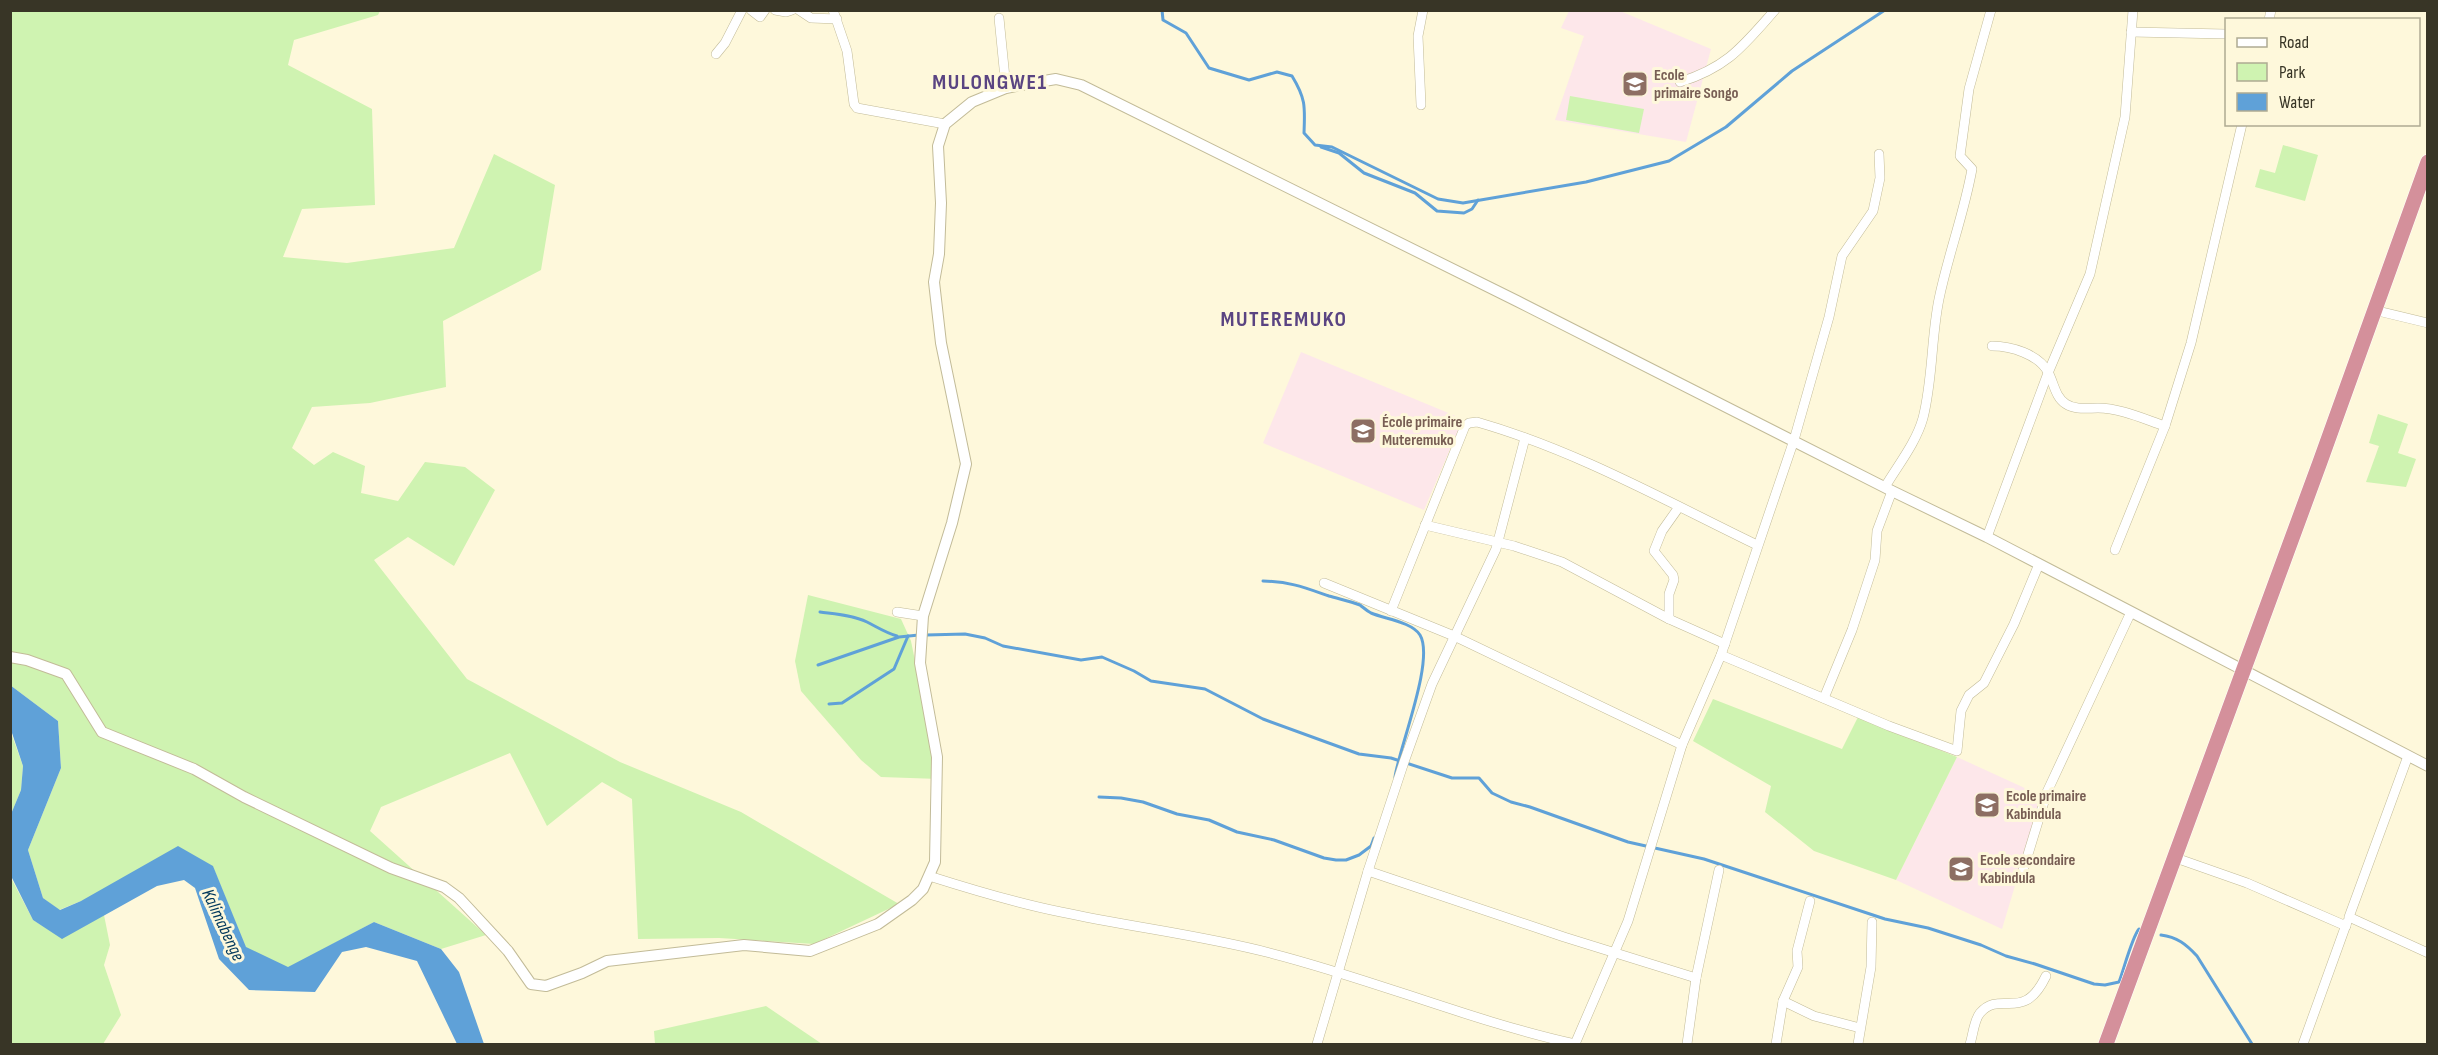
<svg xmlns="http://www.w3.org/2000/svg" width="2438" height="1055" viewBox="0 0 2438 1055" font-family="'Sofia Sans Condensed',sans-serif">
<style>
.education{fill:#fde7ea}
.green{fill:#cff3b1}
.water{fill:#5fa1d8}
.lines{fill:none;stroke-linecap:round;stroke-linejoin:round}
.stream{stroke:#5fa1d8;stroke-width:3}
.minor-casing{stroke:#c2bb98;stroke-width:10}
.tertiary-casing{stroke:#c2bb98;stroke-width:12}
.trunk-casing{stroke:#fff;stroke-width:16}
.minor{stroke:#fff;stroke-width:9}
.tertiary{stroke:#fff;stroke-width:10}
.trunk{stroke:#d4909b;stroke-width:15}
.labels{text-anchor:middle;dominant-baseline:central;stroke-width:6;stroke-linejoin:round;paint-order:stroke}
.education-label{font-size:16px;font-weight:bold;fill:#785e54;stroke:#fef8db;text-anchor:start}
.water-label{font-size:18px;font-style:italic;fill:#02385c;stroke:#fef8db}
.district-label{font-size:22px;font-weight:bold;letter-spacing:1.5px;fill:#5a4482;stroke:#fef8db}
</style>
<rect width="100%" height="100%" fill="#fef8db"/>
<g class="education">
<path d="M1569 11H1620L1711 49 1686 142 1555 120 1584 36 1561 28Z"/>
<path d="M1301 352 1463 419 1424 510 1263 443Z"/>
<path d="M1957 757 2042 796 2002 929 1896 880Z"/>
</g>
<g class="green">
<path d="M10 11H380L378 15 294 40 288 65 372 109 375 205 302 209 283 257 347 263 454 248 494 154 555 185 541 270 443 321 446 387 370 403 312 407 292 448 314 465 333 452 365 466 361 493 398 501 425 462 465 467 495 490 454 566 408 537 374 560 467 679 620 762 741 812 899 904 814 944 719 938 638 939 632 799 602 782 547 826 510 753 381 807 370 831 486 935 441 949 374 922 288 968 246 948 213 867 81 901 59 910 43 898 28 850 61 768 58 721 10 685Z"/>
<path d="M1570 96 1644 109 1639 133 1566 120Z"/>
<path d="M2283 145 2318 155 2305 201 2255 187 2260 169 2275 173Z"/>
<path d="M2378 414 2408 424 2398 453 2416 459 2406 487 2366 482 2379 446 2369 443Z"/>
<path d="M808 595 901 619 911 641 939 779 881 777 861 760 801 691 795 661Z"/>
<path d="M1713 699 1842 749 1858 717 1957 757 1896 880 1814 851 1765 812 1771 786 1693 741Z"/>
<path d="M10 730 23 766 21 790 11 814Z"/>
<path d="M10 876 33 920 62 938 104 915 110 945 104 965 121 1015 103 1044H11Z"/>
<path d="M766 1006 822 1044H655L654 1031Z"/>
</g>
<path class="water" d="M10 685 58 721 61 768 28 850 43 898 60 910 81 901 178 846 213 866 246 947 288 967 374 922 441 949 459 972 484 1044H457L417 961 366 947 342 952 315 992 249 990 219 959 195 888 184 880 157 886 62 939 33 920 11 876V814L21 790 23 766 11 730Z"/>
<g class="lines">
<g class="stream">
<path d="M1162 10 1163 20 1186 33 1209 68 1249 80 1277 72 1292 76C1306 99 1305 107 1304 133L1315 145 1332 147 1438 199 1463 203 1586 182 1669 161 1726 127 1792 71 1885 10"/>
<path d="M1321 147 1339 153 1364 173 1415 193 1437 211 1464 213 1472 209 1478 200"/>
<path d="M1263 581C1291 582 1303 587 1329 596 1339 599 1350 601 1360 605 1364 608 1367 611 1371 613 1385 619 1412 622 1420 635 1435 660 1399 748 1395 777"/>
<path d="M820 612C835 614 853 615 867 622 877 627 886 633 897 636"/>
<path d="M926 635 965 634 985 638 1003 646 1081 660 1102 657 1134 671 1151 681 1205 689 1263 719 1359 754 1391 758 1452 778H1479L1492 793 1511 802 1530 807 1628 842 1704 859 1885 919 1928 928 1981 945 2006 956 2035 964 2094 984 2105 985 2119 982C2124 969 2132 937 2139 929"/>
<path d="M818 665 899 637 919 635"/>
<path d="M829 704 842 703 894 669 908 636"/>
<path d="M1099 797 1121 798 1143 802 1177 814 1209 820 1237 832 1274 840 1324 858 1336 860H1346L1359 855 1371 846 1374 838"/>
<path d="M2161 935C2177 937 2186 944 2197 956L2252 1044"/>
</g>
<g class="minor-casing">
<g id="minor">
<path d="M751 10 760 17 765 10"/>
<path d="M775 10 786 12 792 10"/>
<path d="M799 10 811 18 837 19"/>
<path d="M833 10 847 51 854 104 857 108 945 124"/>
<path d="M999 18 1006 88"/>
<path d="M2269 20 2271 10"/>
<path d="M2131 32 2226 34"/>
<path d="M716 54 725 43 742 10"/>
<path d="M1680 82C1728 67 1743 46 1775 10"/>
<path d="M1421 105 1418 36 1423 10"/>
<path d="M2374 310 2428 323"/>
<path d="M1992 346C2011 346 2038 354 2048 372 2054 383 2055 397 2066 404 2075 410 2087 408 2098 408 2120 408 2144 419 2165 426"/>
<path d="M1885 487C1898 465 1916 443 1923 418 1933 379 1931 338 1939 299 1948 255 1964 214 1972 169L1960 156 1969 89 1991 10"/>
<path d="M1425 525 1514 546 1562 562 1669 619 1725 644"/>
<path d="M1987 537 2048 373 2090 274 2125 117 2133 10"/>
<path d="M2115 550 2165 426 2191 343 2242 124"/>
<path d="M1324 583 1454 636 1682 745"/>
<path d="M1391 611 1465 426 1469 423 1477 422C1575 450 1666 501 1757 545"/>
<path d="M897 612 923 616"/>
<path d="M1669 619V594L1674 580 1673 575 1654 551 1662 531 1679 507"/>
<path d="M1721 655 1889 726 1957 751 1961 711 1969 695 1984 683 2014 624 2039 564"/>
<path d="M1824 698 1852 630 1875 560 1877 531 1892 491"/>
<path d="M2408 756 2349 917 2428 953"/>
<path d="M2173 857 2247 883 2346 926"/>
<path d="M1368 871 1564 937 1696 978"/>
<path d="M2022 874 2047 792 2131 612"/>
<path d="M929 876C973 890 1016 903 1061 912 1130 927 1201 935 1270 953 1373 979 1471 1021 1575 1044"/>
<path d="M1783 1001 1814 1016 1860 1028"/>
<path d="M1317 1044 1368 871 1404 762 1432 684 1496 549 1525 438"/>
<path d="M1575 1044 1628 921 1682 745 1721 655 1794 440 1829 317 1842 256 1873 211 1880 178 1879 154"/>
<path d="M1687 1044 1696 978 1719 870"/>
<path d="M1776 1044 1783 1001 1798 967 1797 951 1810 901"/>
<path d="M1858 1044 1871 967 1872 922"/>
<path d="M1970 1044C1973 1035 1974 1020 1980 1013 2001 989 2023 1024 2046 976"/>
<path d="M2303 1044 2347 922"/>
</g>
</g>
<g class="tertiary-casing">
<path id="tertiary" d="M10 657 27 660 66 674 102 732 194 769 244 797 391 868 444 887 459 898 508 951 531 984 546 986 582 973 607 961 744 945 810 951 878 924 912 900 923 889 935 862 937 757 920 663 923 616 952 523 966 464 941 343 934 282 939 254 941 203 938 146 945 124 972 102 1006 88 1032 83 1056 79 1081 85 1517 301 1892 491 1987 537 2428 766"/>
</g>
<g class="trunk-casing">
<path id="trunk" d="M2106 1044 2320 462 2428 162"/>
</g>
<use href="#minor" class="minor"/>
<use href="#tertiary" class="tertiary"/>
<use href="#trunk" class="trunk"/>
</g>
<defs>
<g id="school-square" transform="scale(1.35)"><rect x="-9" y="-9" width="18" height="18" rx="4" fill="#8d6e63" stroke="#fef8db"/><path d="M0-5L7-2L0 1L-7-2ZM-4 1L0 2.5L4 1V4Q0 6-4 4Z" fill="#fff"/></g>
</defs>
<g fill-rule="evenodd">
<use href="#school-square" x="1635" y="84"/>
<use href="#school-square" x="1363" y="431"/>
<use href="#school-square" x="1987" y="805"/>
<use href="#school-square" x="1961" y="869"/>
</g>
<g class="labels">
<g class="education-label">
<text x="1654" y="75">Ecole<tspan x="1654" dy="18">primaire Songo</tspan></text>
<text x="1382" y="422">École primaire<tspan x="1382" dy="18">Muteremuko</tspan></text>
<text x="2006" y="796">Ecole primaire<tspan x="2006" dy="18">Kabindula</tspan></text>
<text x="1980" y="860">Ecole secondaire<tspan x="1980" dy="18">Kabindula</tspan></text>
</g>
<g class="water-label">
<text transform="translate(223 925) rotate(65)">Kalimabenge</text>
</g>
<g class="district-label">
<text x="990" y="82">MULONGWE1</text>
<text x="1284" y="319">MUTEREMUKO</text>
</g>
</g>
<rect width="2438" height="1055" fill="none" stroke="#383526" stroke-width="24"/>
<rect x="2225" y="18" width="195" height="108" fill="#fef8db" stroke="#afaa93" stroke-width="1.5"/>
<rect x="2237" y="38" width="30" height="9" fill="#ffffff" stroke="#afaa93" stroke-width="1.5"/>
<text x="2279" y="48" font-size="18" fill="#383526">Road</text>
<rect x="2237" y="63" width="30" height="18" fill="#cff3b1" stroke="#afaa93" stroke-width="1.5"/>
<text x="2279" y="78" font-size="18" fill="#383526">Park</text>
<rect x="2237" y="93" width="30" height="18" fill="#5fa1d8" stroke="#afaa93" stroke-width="1.5"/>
<text x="2279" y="108" font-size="18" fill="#383526">Water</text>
</svg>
